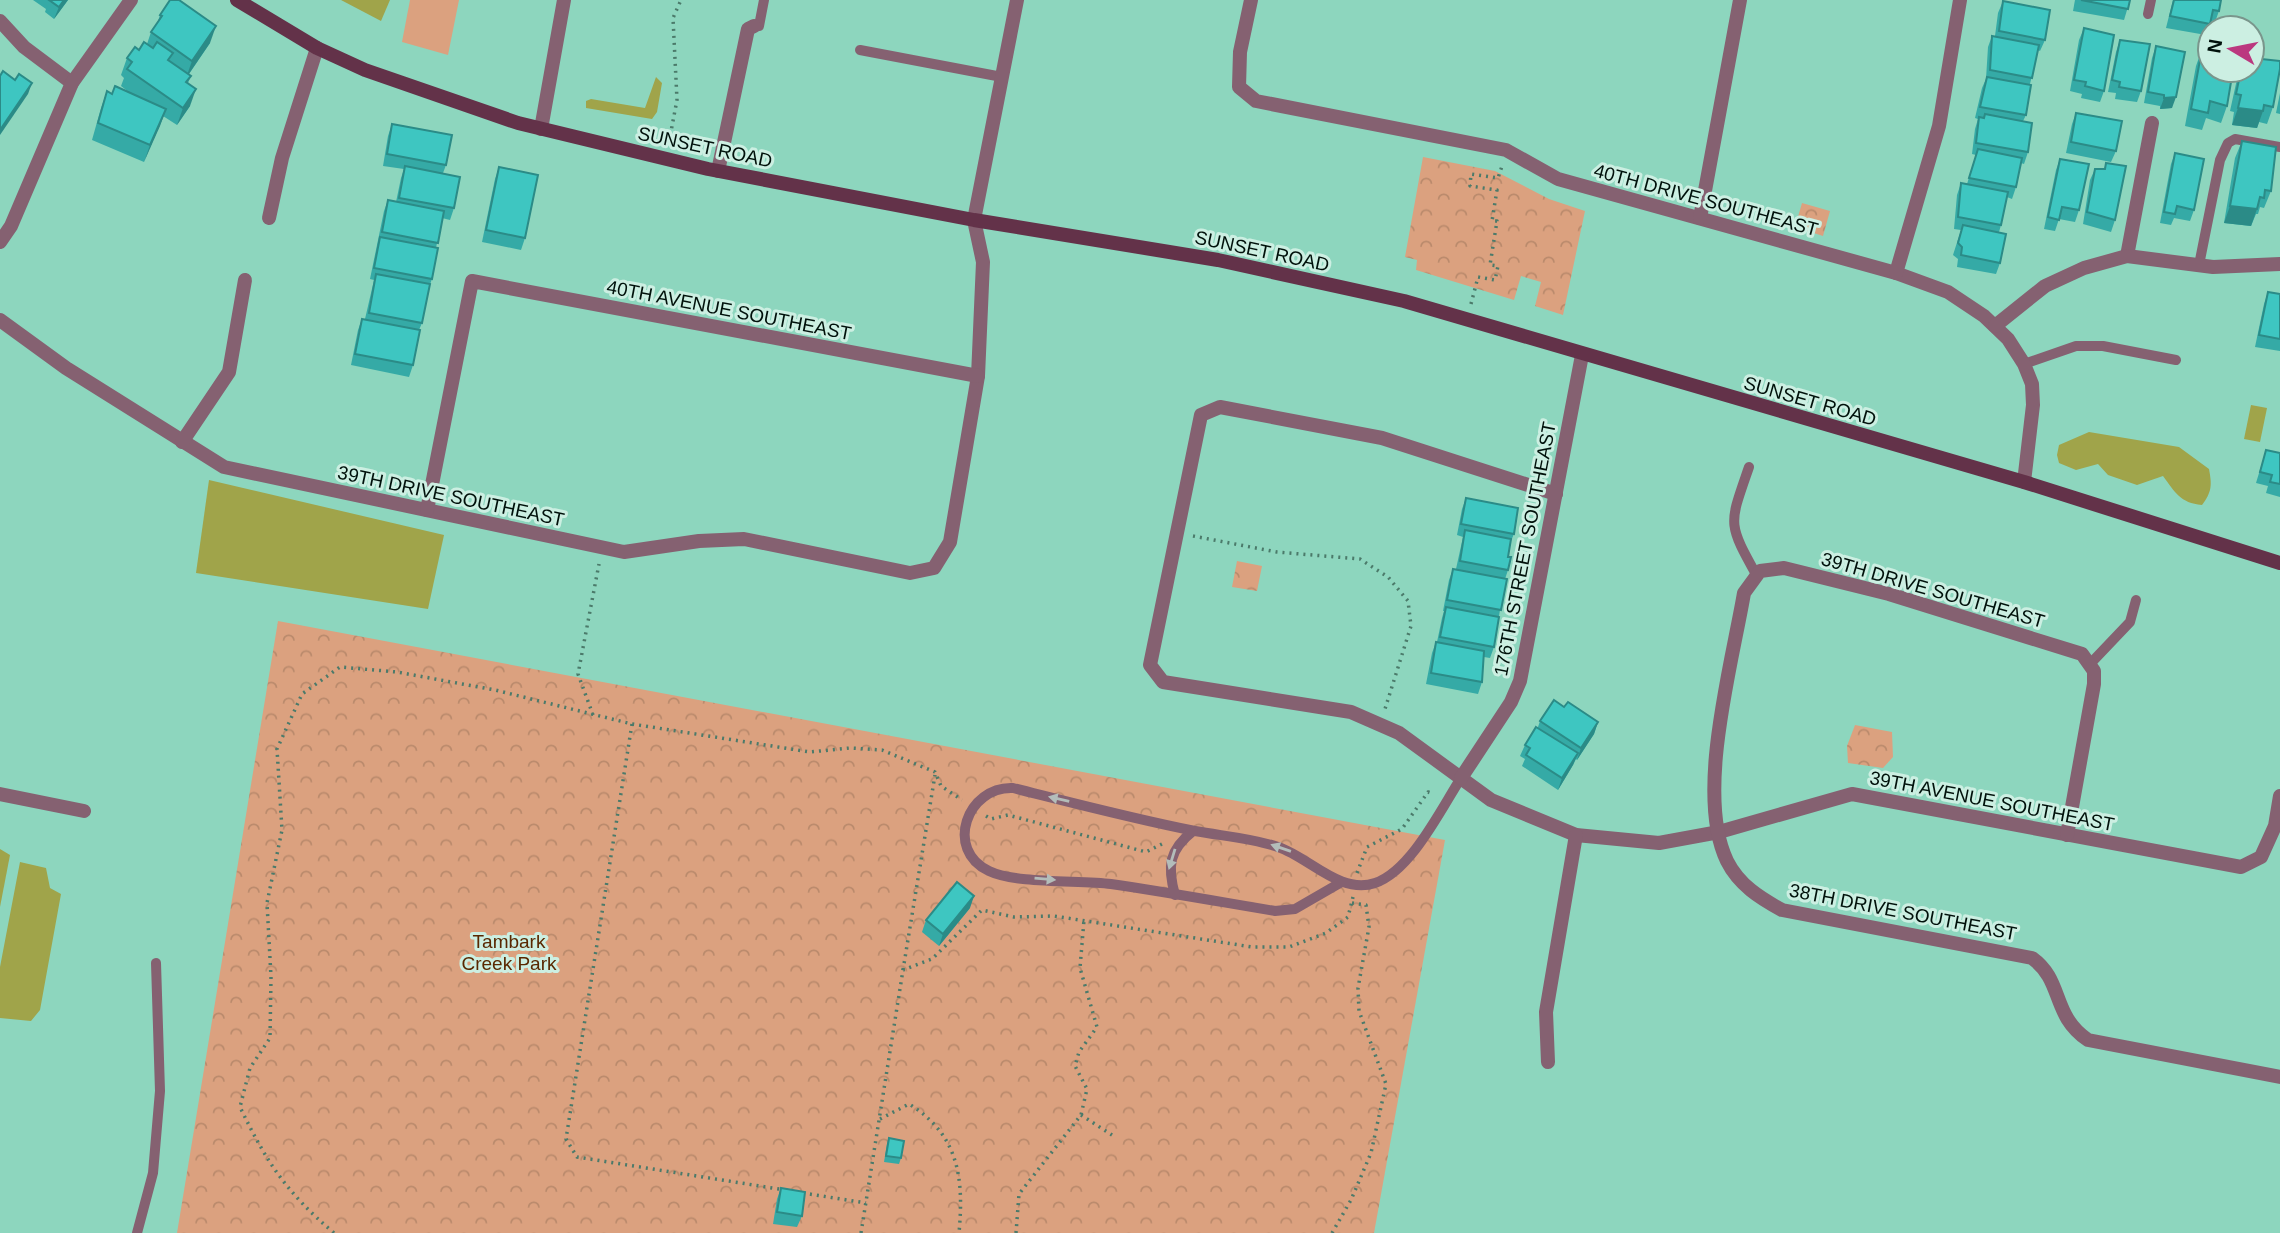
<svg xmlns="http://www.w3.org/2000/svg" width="2280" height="1233" viewBox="0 0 2280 1233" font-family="Arial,sans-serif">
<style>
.grass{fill:#dba17f}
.park{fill:url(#park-crowns)}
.water{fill:#a0a44a}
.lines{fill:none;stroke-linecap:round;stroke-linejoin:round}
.path{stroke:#4b7a6a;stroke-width:3.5;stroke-dasharray:2 5;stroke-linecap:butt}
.lane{stroke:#856171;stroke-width:10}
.street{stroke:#856171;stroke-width:14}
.secondary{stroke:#633249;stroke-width:14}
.wall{fill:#35aaa6}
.shaded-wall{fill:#2b8b87}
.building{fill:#3ec6c1;stroke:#2b8b87;stroke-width:2}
.oneway{fill:#b3bdba}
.labels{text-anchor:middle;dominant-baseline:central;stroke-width:6;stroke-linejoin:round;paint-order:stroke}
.street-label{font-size:19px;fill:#00110b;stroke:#ccefe2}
.park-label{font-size:19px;fill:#592801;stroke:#ccefe2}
</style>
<defs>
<pattern id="park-crowns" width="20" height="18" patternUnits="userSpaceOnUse" patternTransform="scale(1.75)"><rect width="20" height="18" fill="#dba17f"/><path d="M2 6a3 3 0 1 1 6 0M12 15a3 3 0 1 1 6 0" fill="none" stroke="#ba8a6c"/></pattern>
</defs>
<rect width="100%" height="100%" fill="#8dd6be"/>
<path class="grass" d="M410 0H459L448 55 402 42Z"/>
<g class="park">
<path d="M1423 157 1495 171 1549 199 1585 211 1563 315 1535 306 1541 282 1521 276 1514 300 1416 270 1417 260 1405 257Z"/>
<path d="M1802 203 1830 211 1823 236 1795 227Z"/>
<path d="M1237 561 1262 566 1257 591 1232 587Z"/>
<path d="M278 621 1445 840 1374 1233H177Z"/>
<path d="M1855 725 1892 732 1893 757 1883 768 1848 763 1847 746Z"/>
</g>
<g class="water">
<path d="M341 0H390L381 21Z"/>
<path d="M656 77 662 83 657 112 652 119 586 108V101L591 99 645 108Z"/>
<path d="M2251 405 2267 408 2260 442 2244 439Z"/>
<path d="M2089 432 2179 447 2209 469C2212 485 2212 492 2202 505 2180 503 2175 492 2163 476L2137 485 2108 475 2098 464 2076 470 2059 463 2057 455 2059 445Z"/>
<path d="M209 480 444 535 428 609 196 573Z"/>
<path d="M0 849 10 855 0 907Z"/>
<path d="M20 862 46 868 50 888 61 894 40 1010 31 1021 0 1018V967Z"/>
</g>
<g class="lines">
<g class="path">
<path d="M669 142 677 100 673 18 681 0"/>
<path d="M1471 304 1478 277 1495 280 1498 266 1490 265 1497 221H1492L1497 190 1470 186 1471 174 1498 178 1502 166"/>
<path d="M1193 536 1277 552 1360 559 1388 577 1408 601 1411 626 1385 709"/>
<path d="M593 715 578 674 599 564"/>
<path d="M632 724 566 1139 577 1157 785 1190"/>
<path d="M986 816 991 819 1008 815 1146 852 1162 844"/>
<path d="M1357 873 1367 847 1402 829 1428 792 1434 794"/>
<path d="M903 970 935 775"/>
<path d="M1081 1115 1112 1135"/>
<path d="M880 1119 909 1104C959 1135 964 1178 959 1233"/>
<path d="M803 1193 866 1203"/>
<path d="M334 1233C286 1192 267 1163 240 1107L250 1068 270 1038 271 977 267 903 282 830 277 749 302 694 340 667 397 672 495 690 632 724 810 752 850 748 882 750 935 772 941 786 962 800"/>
<path d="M861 1233 903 970 932 959 982 910 1014 917 1054 916 1252 947H1289L1326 933 1348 917 1353 897"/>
<path d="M1016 1233 1019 1194 1081 1115 1087 1089 1075 1066 1079 1052 1097 1027 1080 968 1084 920"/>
<path d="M1332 1233 1351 1200 1371 1153 1386 1084 1359 1011 1358 988 1369 927 1366 905 1352 903"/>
</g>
<g class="lane">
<path d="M2148 14 2151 0"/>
<path d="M754 26H759L764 0"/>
<path d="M860 50 1002 77"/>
<path d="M2199 265 2220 160 2228 143 2235 139 2280 147"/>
<path d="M2024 364 2076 346H2103L2176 360"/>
<path d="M1749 467C1729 525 1727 522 1757 576"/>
<path d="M2091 663 2130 622 2136 600"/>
<path d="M1340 883 1295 909 1275 911C1221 902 1166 892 1111 884 1079 880 1016 884 989 871 944 850 967 786 1013 788 1073 803 1134 819 1195 831 1222 836 1252 838 1278 847 1309 857 1340 895 1375 883 1411 871 1441 809 1461 778"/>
<path d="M1175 895C1167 866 1169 850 1193 831"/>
<path d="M137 1233 153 1173 160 1091 156 963"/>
</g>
<g class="street">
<path d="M1251 0 1240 52 1239 87 1256 101 1506 150 1558 179 1896 273 1948 292 1984 316 2008 339 2024 364 2032 384 2033 405 2024 482"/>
<path d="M0 21 24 47 72 83"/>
<path d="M541 129 564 0"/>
<path d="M718 171 748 29 754 26"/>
<path d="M269 218 282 158 317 48"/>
<path d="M1700 218 1740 0"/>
<path d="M0 242 11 226 72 83 131 0"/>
<path d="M2127 256 2152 123"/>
<path d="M1896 273 1939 126 1960 0"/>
<path d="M0 320 66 368 224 467 624 552 699 541 744 539 910 573 934 568 950 542 978 376 983 262 974 220 1017 0"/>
<path d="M1995 326 2045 286 2084 268 2127 256 2213 267 2280 264"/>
<path d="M182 442 229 372 245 280"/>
<path d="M1556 494 1382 438 1220 407 1201 415 1150 665 1163 682 1351 712 1399 733 1491 800 1576 835 1659 843 1719 832 1852 794 2241 867 2261 857 2275 826 2280 796"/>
<path d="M427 510 472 281 978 376"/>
<path d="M1461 778 1511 702 1520 681 1582 355"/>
<path d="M0 794 84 811"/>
<path d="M2067 835 2094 684V671L2082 654 1889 594 1784 568 1760 571 1744 593C1732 664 1695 795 1727 861 1739 885 1760 898 1782 910L2032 958C2064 981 2051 1015 2088 1040L2280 1077"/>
<path d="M1548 1062 1546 1012 1576 835"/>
</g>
<path class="secondary" d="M237 0 317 48 365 70 518 123 708 169 974 220 1218 260 1404 301 2024 482 2280 563"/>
</g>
<g class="wall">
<path d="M33 0H68L54 19 45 12 46 9Z"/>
<path d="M2075 0H2130L2124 20 2073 11Z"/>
<path d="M2173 0H2221L2219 11 2215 22H2211L2206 35 2166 28Z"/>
<path d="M2003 1 2045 40 2040 51 2038 50 2030 84 2026 115 2023 121 2028 152 2024 164 2021 163 2016 187 2012 199 2007 197 2001 225 1999 232 2000 263 1996 274 1957 267 1958 259 1953 255 1961 230 1954 229 1957 195 1961 183 1967 184 1976 155 1972 154 1975 129 1978 119 1975 118 1982 88 1986 79 1988 47 1992 36H1995L1998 13Z"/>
<path d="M160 15 210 43 189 74 191 76 188 83 190 106 177 125 163 116 144 162 92 140 101 108 107 91 112 94 130 93 121 86 124 78 121 75 127 58 147 44 151 32 157 24Z"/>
<path d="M2084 28 2104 91 2100 102 2081 98 2082 94 2070 91 2079 40Z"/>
<path d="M2120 40 2141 91 2137 102 2115 99 2116 93 2108 92 2116 52Z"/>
<path d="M2156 46 2172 108 2160 109V106L2144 103 2152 58Z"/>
<path d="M2202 49 2227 106 2221 123 2206 118 2202 130 2185 126 2196 66Z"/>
<path d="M2239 70H2252L2273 107 2267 124 2259 122 2257 128 2232 125 2234 112 2230 111Z"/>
<path d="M2280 93V114L2276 113Z"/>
<path d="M2076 113 2116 151 2111 162 2066 153 2072 124Z"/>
<path d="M392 124 446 165 443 173 454 208 450 220 442 218 436 248 432 279 429 287 422 323 419 330 413 365 409 377 351 365 358 330 362 319H365L374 280 370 279 384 211 388 200 396 202 401 178 404 169 383 166 388 136Z"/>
<path d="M2242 141 2271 191 2264 208 2260 207 2258 214H2256L2251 226 2224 223 2235 158Z"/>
<path d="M2175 153 2194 210 2190 221 2174 218 2171 225 2160 223 2171 164Z"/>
<path d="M2060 159 2079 210 2075 222 2059 219 2055 231 2044 229 2056 170Z"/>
<path d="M2106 163 2115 220 2111 232 2083 224 2090 180 2095 169H2104Z"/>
<path d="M499 167 525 238 521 250 482 242 495 179Z"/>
<path d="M2268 292 2280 294V351L2255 347 2264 304Z"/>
<path d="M2266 450 2280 453V497L2266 493 2268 486 2256 483Z"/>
<path d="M1466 498 1514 534 1510 543 1508 557V570L1505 579 1494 647 1490 658 1484 657 1482 682 1478 694 1426 684 1432 653 1436 642H1437L1442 618 1444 611H1443L1449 580 1453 569H1456L1463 537 1457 535 1462 509Z"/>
<path d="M1564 707 1598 722 1594 734 1577 760 1576 759 1573 765 1558 790 1522 766 1525 759 1520 756 1525 745 1538 727 1540 721Z"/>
<path d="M970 908 939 946 922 932 926 920Z"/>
<path d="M889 1138 901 1158 899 1164 884 1162 887 1144Z"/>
<path d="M781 1188 802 1216 797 1227 773 1224 777 1199Z"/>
</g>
<g class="shaded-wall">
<path d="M64 0H68L54 19 59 7Z"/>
<path d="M216 26 210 43 186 78 192 61Z"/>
<path d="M32 83 28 94 0 135V130Z"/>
<path d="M196 89 190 106 177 125 183 108Z"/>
<path d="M2176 97 2172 108 2160 109 2164 98Z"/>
<path d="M2238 108 2263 111 2257 128 2232 125Z"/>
<path d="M166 109 160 126 144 162 150 145Z"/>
<path d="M2230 206 2257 209 2251 226 2224 223Z"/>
<path d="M1598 722 1594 734 1577 760 1581 748Z"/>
<path d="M1578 753 1573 765 1558 790 1562 778Z"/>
<path d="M974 896 970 908 939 946 943 934Z"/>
</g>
<g class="building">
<path d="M49 0H64L59 7Z"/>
<path d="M170 0H179L216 26 192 61 151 32 162 16 160 15Z"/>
<path d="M2081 0H2130L2128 9Z"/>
<path d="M2174 0H2221L2219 11 2213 10 2210 24 2170 16Z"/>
<path d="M2003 1 2050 10 2045 40 1999 31Z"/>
<path d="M2084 28 2114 35 2104 91 2085 86 2086 82 2074 80Z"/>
<path d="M1992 36 2039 45 2032 78 1990 70Z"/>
<path d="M2120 40 2150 44 2141 91 2119 87 2120 82 2112 80Z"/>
<path d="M144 42 153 48 157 42 173 53 168 60 191 76 186 82 196 89 183 108 127 69 132 62 127 58 135 47 139 50Z"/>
<path d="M2156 46 2185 52 2176 97 2164 98V95L2148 92Z"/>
<path d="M2202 49 2210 51V70H2233L2227 106 2210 101 2208 113 2191 109Z"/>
<path d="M2252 58 2280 61V69L2273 107 2264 105 2263 111 2238 108 2241 95 2236 94 2241 70H2252Z"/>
<path d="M3 71 15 80 19 74 32 83 0 130V76Z"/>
<path d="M1987 77 2031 85 2026 115 1980 107Z"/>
<path d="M115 86 166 109 150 145 98 123 107 91 112 94Z"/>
<path d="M2076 113 2122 121 2116 151 2071 142Z"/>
<path d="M1985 114 2032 123 2028 152 1976 143 1979 117 1984 118Z"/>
<path d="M392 124 452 135 446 165 387 154Z"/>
<path d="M2242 141 2276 147 2271 191 2265 190 2264 198 2260 197 2257 209 2230 206Z"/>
<path d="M1978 149 2022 158 2016 187 1969 178Z"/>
<path d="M2175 153 2204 159 2194 210 2177 206 2175 214 2164 212Z"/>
<path d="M2060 159 2089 164 2079 210 2062 207 2059 220 2048 217Z"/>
<path d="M2106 163 2126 166 2115 220 2087 212 2095 169H2105Z"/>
<path d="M405 166 460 177 454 208 399 198Z"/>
<path d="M499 167 538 175 525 238 486 230Z"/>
<path d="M1961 183 2008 192 2001 225 1958 217Z"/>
<path d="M388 200 444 211 438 243 382 232Z"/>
<path d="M1963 225 2006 234 2000 263 1961 255 1962 247 1958 243Z"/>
<path d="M380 237 438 248 432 279 374 268Z"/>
<path d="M376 274 430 284 422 323 369 313Z"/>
<path d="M2268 292 2280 294V339L2259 335Z"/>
<path d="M362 319 420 330 413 365 355 354Z"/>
<path d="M2266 450 2280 453V484L2270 482 2272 475 2260 472Z"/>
<path d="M1466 498 1518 508 1514 534 1461 524Z"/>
<path d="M1465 530 1511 539 1508 557H1511L1508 570 1460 561Z"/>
<path d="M1453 569 1507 579 1501 610 1447 600Z"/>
<path d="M1446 607 1499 617 1494 647 1440 637Z"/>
<path d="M1436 642 1484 651 1482 682 1431 673Z"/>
<path d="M1554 700 1564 707 1568 702 1598 722 1581 748 1540 721Z"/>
<path d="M1536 727 1578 753 1562 778 1526 755 1530 748 1525 745Z"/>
<path d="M957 882 974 896 943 934 926 920Z"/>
<path d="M889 1138 904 1141 901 1158 886 1156Z"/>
<path d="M781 1188 805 1192 802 1216 777 1212Z"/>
</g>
<defs><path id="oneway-solid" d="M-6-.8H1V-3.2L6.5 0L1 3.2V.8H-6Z" transform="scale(1.75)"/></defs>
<g class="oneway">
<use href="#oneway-solid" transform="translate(1059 799) rotate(-167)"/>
<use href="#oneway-solid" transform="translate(1281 848) rotate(-161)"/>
<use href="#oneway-solid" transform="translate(1172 859) rotate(107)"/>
<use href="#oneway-solid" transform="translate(1045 879) rotate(5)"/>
</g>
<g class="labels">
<g class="street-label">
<text transform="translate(705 147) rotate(12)">SUNSET ROAD</text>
<text transform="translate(1706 200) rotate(15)">40TH DRIVE SOUTHEAST</text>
<text transform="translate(1262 251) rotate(12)">SUNSET ROAD</text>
<text transform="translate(729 310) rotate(11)">40TH AVENUE SOUTHEAST</text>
<text transform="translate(1810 401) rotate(16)">SUNSET ROAD</text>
<text transform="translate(451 496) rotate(12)">39TH DRIVE SOUTHEAST</text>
<text transform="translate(1525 549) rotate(-79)">176TH STREET SOUTHEAST</text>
<text transform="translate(1933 590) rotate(16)">39TH DRIVE SOUTHEAST</text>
<text transform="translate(1992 801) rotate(11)">39TH AVENUE SOUTHEAST</text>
<text transform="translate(1903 912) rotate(11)">38TH DRIVE SOUTHEAST</text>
</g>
<g class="park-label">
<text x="509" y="941">Tambark<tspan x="509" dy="22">Creek Park</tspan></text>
</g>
</g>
<g transform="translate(2231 49) rotate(280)"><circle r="33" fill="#ccefe2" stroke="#7a968c" stroke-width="2"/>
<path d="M0-5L12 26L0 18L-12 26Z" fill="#bb387f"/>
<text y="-10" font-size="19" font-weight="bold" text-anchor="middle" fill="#00110b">N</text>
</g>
</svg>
